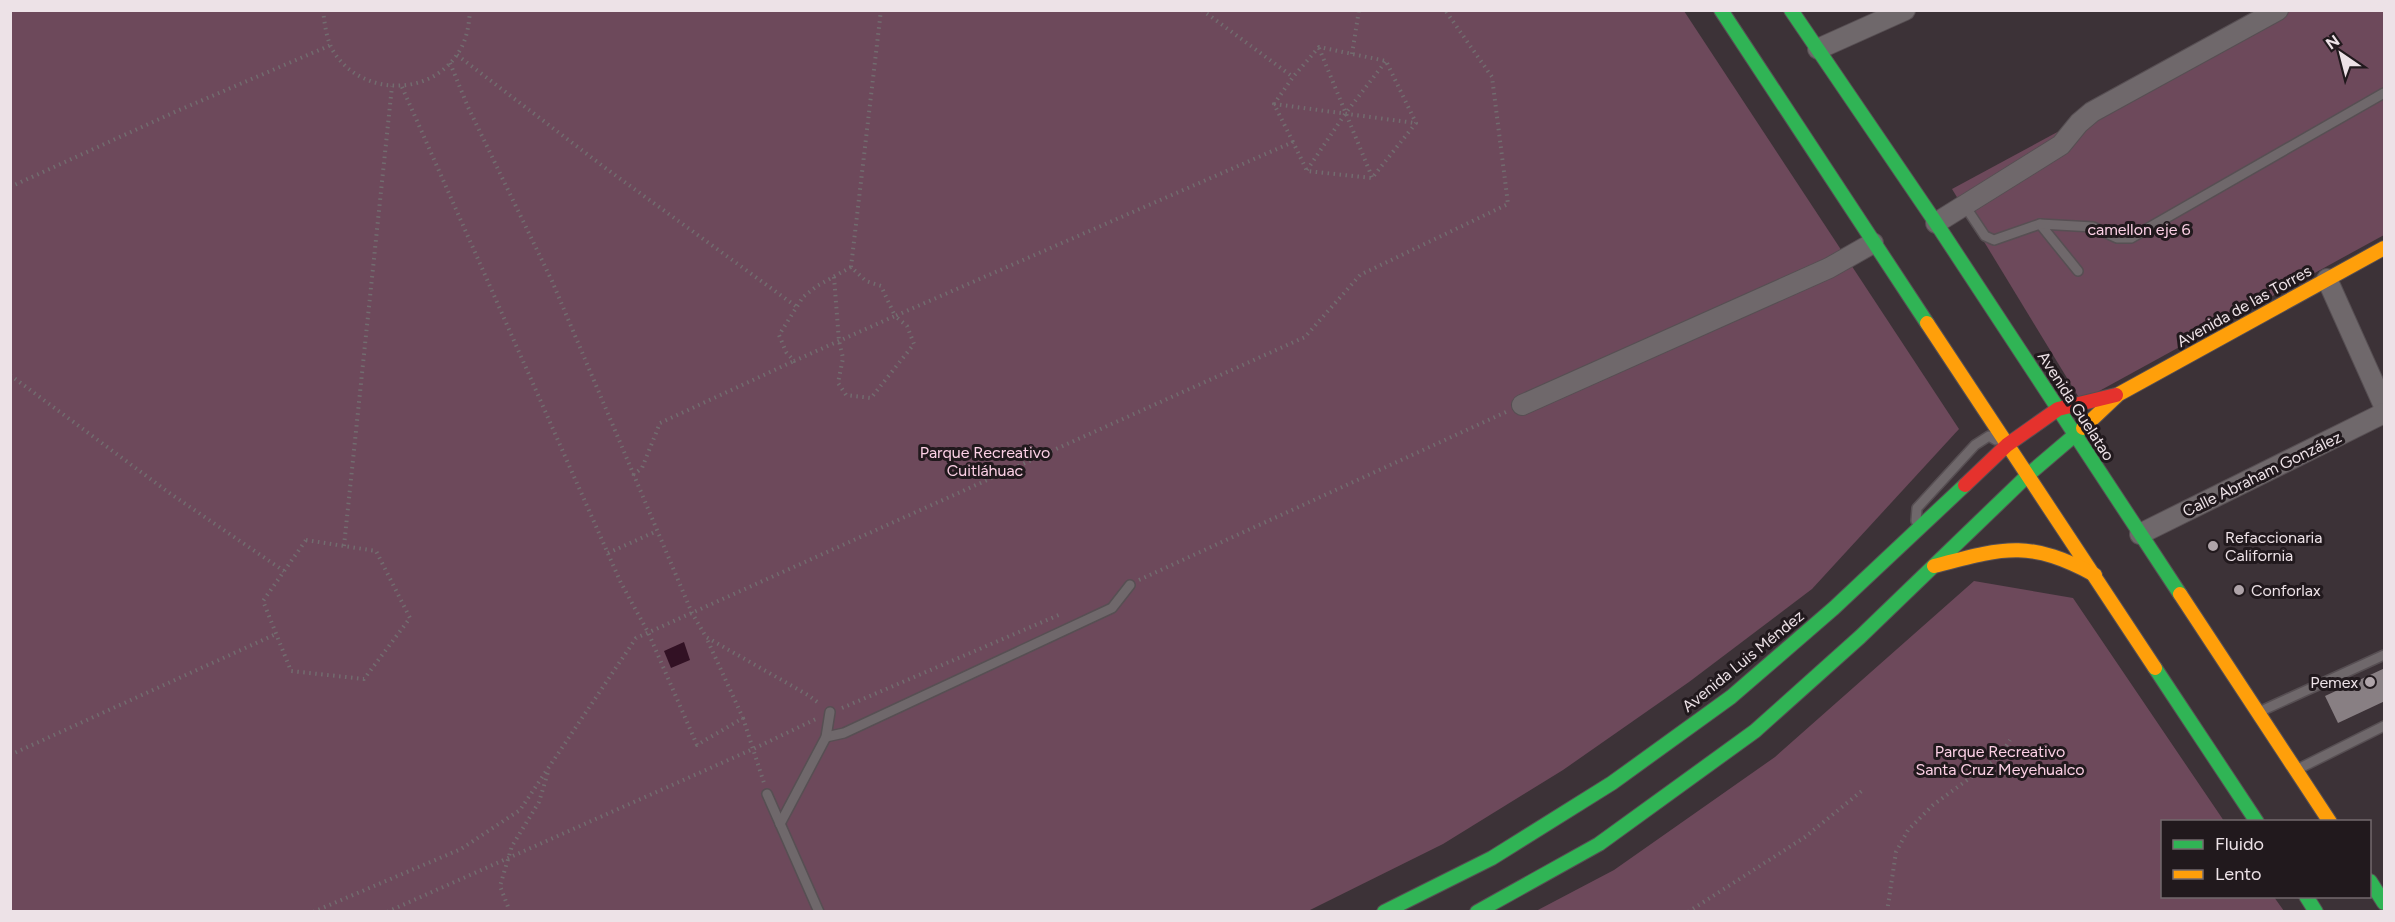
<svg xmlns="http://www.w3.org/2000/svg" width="2395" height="922" viewBox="0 0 2395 922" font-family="Figtree,sans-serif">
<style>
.green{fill:#6d495b}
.water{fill:#321124}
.building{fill:#887f83}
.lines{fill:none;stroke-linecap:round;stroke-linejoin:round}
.lane-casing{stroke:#574f53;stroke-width:12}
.street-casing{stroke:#574f53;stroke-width:22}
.fast-casing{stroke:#574f53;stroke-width:16}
.slow-casing{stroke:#574f53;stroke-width:16}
.jam-casing{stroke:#574f53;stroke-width:16}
.path{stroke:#726c6f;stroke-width:4;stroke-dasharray:1.5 4.5;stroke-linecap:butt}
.lane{stroke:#6f686b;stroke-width:9}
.street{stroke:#6f686b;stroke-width:20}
.fast{stroke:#30b455;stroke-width:14}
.slow{stroke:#ff9f0a;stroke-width:14}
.jam{stroke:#e5322d;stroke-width:14}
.poi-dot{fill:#afa4a9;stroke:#21191d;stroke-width:2}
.labels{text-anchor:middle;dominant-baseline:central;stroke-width:6;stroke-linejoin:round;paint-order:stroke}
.park-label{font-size:16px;fill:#fcd0e5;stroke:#21191d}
.street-label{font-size:16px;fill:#ede2e7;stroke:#21191d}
.poi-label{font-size:16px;fill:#ede2e7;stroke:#21191d;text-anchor:start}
</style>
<rect width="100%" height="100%" fill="#3c3237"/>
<g class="green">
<path d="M10 11H1684L1959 429 1812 589 1689 682 1563 770 1443 844 1308 911H11Z"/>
<path d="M2281 11H2384V235L2081 401 1952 189Z"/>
<path d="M1974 581 2073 598 2224 821 2162 822V896L2274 897 2284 911H1536L1614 870 1775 757Z"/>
</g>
<path class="water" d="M684 642 690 660 671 668 664 651Z"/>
<path class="building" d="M2385 668V701L2338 723 2325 696Z"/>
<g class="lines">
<g class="lane-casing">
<g id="lane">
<path d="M1965 206 1985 236 1994 240 2040 224 2078 271"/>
<path d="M2040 224 2093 227 2117 238H2131L2384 93"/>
<path d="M1916 521 1917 508 1975 445 1989 436 1996 440"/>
<path d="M2261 711 2384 655"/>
<path d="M826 737 844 733 1112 608 1130 585"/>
<path d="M2298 769 2384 726"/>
<path d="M767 794 819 912"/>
<path d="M780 824 826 737 830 712"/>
</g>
</g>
<g class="street-casing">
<g id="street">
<path d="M1818 49 1905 10"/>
<path d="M1936 223 2061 145 2079 123 2092 112 2278 10"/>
<path d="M2327 279 2384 406"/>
<path d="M1522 405 1829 268 1873 243"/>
<path d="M2140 534 2384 413"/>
</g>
</g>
<g class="fast-casing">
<g id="fast">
<path d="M1721 10 1927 323"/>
<path d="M1791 10 1936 223 2180 594"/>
<path d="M2155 668 2257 822"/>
<path d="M2370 881 2384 903"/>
<path d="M2306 896 2316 912"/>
<path d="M1384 912 1492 858 1612 783 1731 697 1834 608 1965 485"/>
<path d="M1477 912 1599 844 1755 731 1860 637 2028 475 2083 428"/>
</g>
</g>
<g class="slow-casing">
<g id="slow">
<path d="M1927 323 2155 668"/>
<path d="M2083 428 2119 394 2384 248"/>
<path d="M1934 566C2003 548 2029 539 2095 575"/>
<path d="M2180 594 2330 822"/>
</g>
</g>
<g class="jam-casing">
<path id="jam" d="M1965 485 2007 445 2058 409 2116 395"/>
</g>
<g class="path">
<path d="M323 10C325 27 327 45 338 58 369 97 434 95 460 50 467 38 469 25 470 10"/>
<path d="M1202 10 1293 77"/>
<path d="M1319 48 1372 177"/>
<path d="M1352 54 1359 10"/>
<path d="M457 55 604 167 797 307"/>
<path d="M450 63 468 107 552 281 692 613 706 637 808 695 820 704"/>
<path d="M402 87 621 583 648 632 697 745 743 718 706 637"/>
<path d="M1274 104 1415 123"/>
<path d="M1307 170 1345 114 1386 61"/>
<path d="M10 187 177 111 331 45"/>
<path d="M851 267 817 286 803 297 779 335 786 352 794 361 895 316 881 286 866 281 851 267 881 10"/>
<path d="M834 277 839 341 843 358 838 383 846 395 871 398 914 344 907 326 895 316 1293 142 1307 171 1372 178 1416 123 1386 61 1319 47 1293 77 1274 104 1293 142"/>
<path d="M10 375 168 492 284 571"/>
<path d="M633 475 642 468 660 423 794 361"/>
<path d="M306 540 376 551 410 618 364 679 291 671 263 601Z"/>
<path d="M344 546 392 86"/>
<path d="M608 553 657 531"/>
<path d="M1139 580 1506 412"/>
<path d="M842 708 1061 614"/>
<path d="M743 718 764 783"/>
<path d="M10 755 276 634"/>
<path d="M313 912 461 849 520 810 636 638 1305 337 1360 275 1508 204 1492 77 1445 10"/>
<path d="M387 912 753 749 816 719"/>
<path d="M510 912 500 886 512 846 539 802 549 769"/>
<path d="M1688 912 1805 837 1863 790"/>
<path d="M1887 912 1896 852 1908 830 1933 805 2000 756 2010 740"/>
</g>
<use href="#lane" class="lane"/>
<use href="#street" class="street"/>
<use href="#fast" class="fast"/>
<use href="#slow" class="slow"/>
<use href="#jam" class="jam"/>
</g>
<g class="poi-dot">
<circle cx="2213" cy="546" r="6"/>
<circle cx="2239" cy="590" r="6"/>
<circle cx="2370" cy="682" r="6"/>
</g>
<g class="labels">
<g class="park-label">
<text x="2139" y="229">camellon eje 6</text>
<text x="985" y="452">Parque Recreativo<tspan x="985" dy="18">Cuitláhuac</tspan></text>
<text x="2000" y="751">Parque Recreativo<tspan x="2000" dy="18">Santa Cruz Meyehualco</tspan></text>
</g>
<g class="street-label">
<text transform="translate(2244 306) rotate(-29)">Avenida de las Torres</text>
<text transform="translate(2076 406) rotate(57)">Avenida Guelatao</text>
<text transform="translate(2262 474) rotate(-26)">Calle Abraham González</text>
<text transform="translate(1743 661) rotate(-39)">Avenida Luis Méndez</text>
</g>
<g class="poi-label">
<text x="2225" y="537">Refaccionaria<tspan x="2225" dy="18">California</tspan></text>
<text x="2251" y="590">Conforlax</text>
<text x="2358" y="682" text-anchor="end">Pemex</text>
</g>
</g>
<rect width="2395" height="922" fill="none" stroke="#ede2e7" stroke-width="24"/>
<rect x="2161" y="820" width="210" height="78" fill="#21191d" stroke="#73696e" stroke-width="1.5"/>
<rect x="2173" y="840" width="30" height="9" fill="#30b455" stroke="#73696e" stroke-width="1.5"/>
<text x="2215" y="850" font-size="18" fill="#ede2e7">Fluido</text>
<rect x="2173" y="870" width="30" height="9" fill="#ff9f0a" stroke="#73696e" stroke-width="1.5"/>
<text x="2215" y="880" font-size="18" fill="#ede2e7">Lento</text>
<g transform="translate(2341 54) rotate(325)" stroke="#21191d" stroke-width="4.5" paint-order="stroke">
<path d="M0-4.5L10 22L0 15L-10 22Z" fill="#ede2e7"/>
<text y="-9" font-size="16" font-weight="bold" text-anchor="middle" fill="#ede2e7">N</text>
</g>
</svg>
